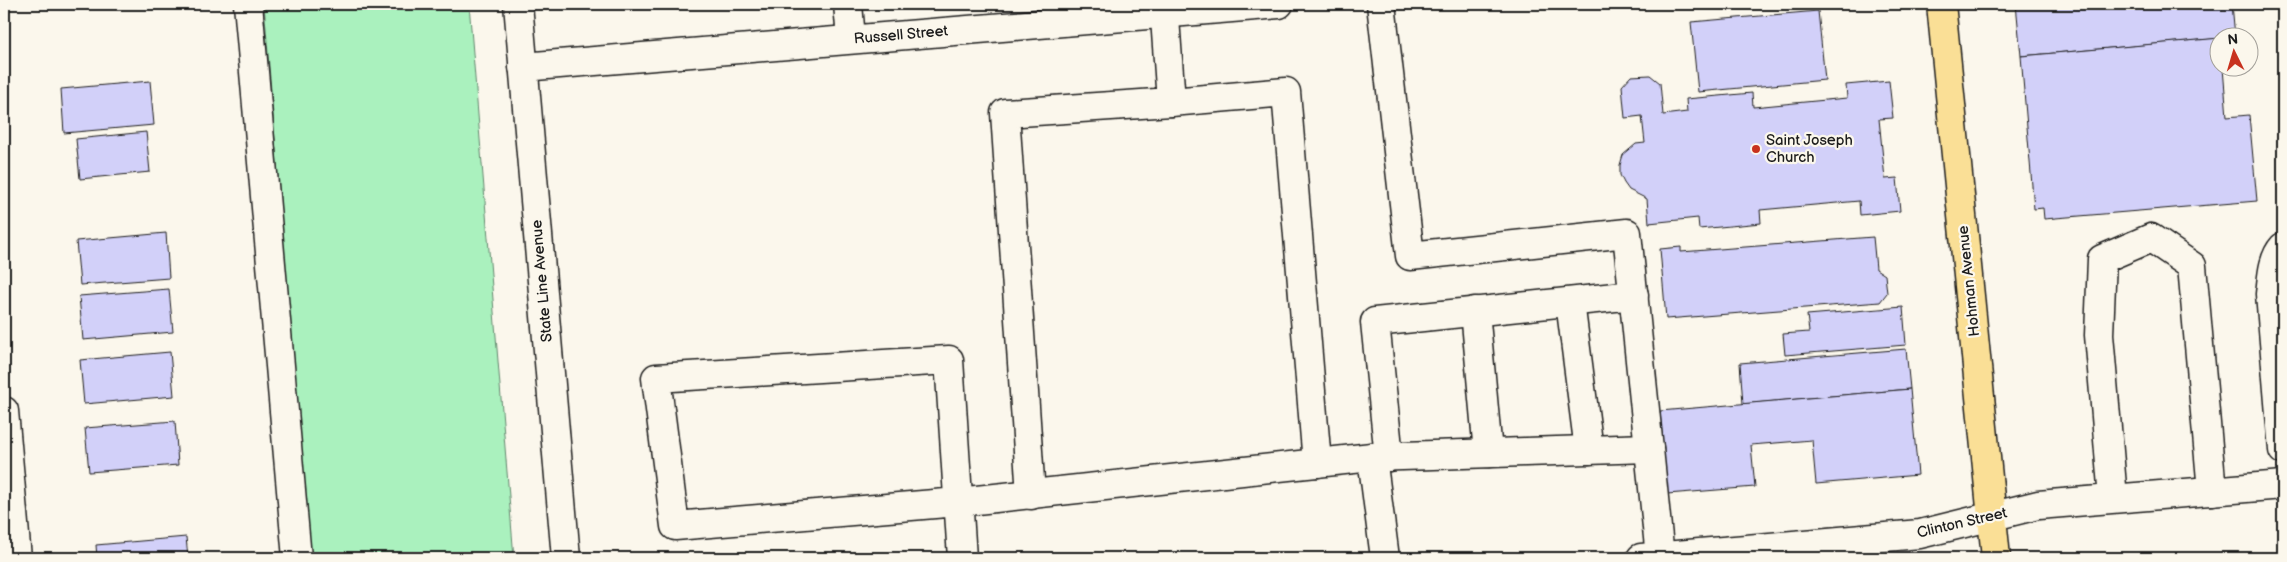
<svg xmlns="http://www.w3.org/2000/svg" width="2287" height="562" viewBox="0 0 2287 562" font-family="'Balsamiq Sans',sans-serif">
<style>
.green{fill:#aaf1be;stroke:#63866d}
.building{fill:#d2d0f9;stroke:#1c1c1c}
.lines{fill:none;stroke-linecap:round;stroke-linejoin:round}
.minor-casing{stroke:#1c1c1c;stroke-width:31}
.major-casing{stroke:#1c1c1c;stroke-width:31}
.minor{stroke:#fbf7ec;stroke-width:28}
.major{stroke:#fadf96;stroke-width:28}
.poi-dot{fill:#c8321e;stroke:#fbf7ec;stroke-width:2}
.labels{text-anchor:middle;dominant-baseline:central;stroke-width:4.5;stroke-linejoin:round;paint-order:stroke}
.street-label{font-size:15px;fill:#1c1c1c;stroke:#fbf7ec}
.poi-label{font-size:15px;fill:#1c1c1c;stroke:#fbf7ec;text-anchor:start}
</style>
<rect width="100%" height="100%" fill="#fbf7ec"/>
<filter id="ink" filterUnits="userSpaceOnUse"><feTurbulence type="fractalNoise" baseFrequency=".02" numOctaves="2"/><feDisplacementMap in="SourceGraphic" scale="10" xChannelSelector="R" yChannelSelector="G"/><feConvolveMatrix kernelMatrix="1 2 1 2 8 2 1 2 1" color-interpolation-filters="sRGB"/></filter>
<g filter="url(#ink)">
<path class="green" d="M264 4H469L514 558H309Z"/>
<g class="building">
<path d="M2016 4H2232L2235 37 2021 56Z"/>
<path d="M1818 11 1825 80 1698 92 1691 22Z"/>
<path d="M2220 38V68H2223L2227 117 2249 115 2257 201 2044 219 2043 208 2034 209 2021 56Z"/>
<path d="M1650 75 1660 83 1663 115 1687 112 1686 99 1752 93 1753 107 1847 98 1846 85 1889 81 1893 118 1879 119 1885 179 1897 178 1900 211 1860 215 1859 201 1760 210 1761 223 1699 229 1698 218 1649 223 1647 199 1629 190 1624 183 1620 175V165L1623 155 1636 144 1645 143 1642 116 1625 118 1622 86 1631 76Z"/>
<path d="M150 81 154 125 64 133 61 89Z"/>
<path d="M146 132 150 172 80 179 76 139Z"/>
<path d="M166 233 169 278 80 285 76 241Z"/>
<path d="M1873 237 1876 269 1885 275 1887 293 1880 302 1666 319 1660 249 1681 247V252Z"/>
<path d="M169 289 173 332 83 340 79 296Z"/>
<path d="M1903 307 1906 345 1785 355 1783 334 1809 332 1807 315Z"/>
<path d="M1906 349 1910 389 1743 404 1740 363Z"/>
<path d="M170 352 174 396 84 404 80 360Z"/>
<path d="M1910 389 1918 475 1816 484 1812 440 1751 445 1755 487 1667 494 1660 411Z"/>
<path d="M175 421 178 465 89 472 85 428Z"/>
<path d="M186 537 188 558H97L96 545Z"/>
</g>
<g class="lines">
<g class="minor-casing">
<g id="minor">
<path d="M248 4 297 558"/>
<path d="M518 4 566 558"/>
<path d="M848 4 851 39"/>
<path d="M1381 4 1410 256 1627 233 1660 557"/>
<path d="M523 67 1279 4"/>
<path d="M1171 102 1286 92 1317 463"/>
<path d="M2283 247C2272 259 2272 279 2270 294L2283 450"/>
<path d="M1570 302 1589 450"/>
<path d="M1475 311 1488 453"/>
<path d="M4 411 17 558"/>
<path d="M1372 457 1385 558"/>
<path d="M1389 457 1375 322 1634 295"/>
<path d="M1031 495 1005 113 1171 102 1164 4"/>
<path d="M2113 498 2099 335 2102 259 2151 238 2192 266 2212 491"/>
<path d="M962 558 949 360 656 378 675 526 958 502 1372 457 1649 448"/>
<path d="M1641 558 1920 534 2038 505 2283 485"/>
</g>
</g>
<g class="major-casing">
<path id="major" d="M1941 4 1996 558"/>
</g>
<use href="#minor" class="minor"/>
<use href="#major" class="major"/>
</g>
</g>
<circle class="poi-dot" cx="1756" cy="149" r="5"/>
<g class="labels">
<g class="street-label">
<text transform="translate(901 35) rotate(-5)">Russell Street</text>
<text transform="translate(542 281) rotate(-95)">State Line Avenue</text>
<text transform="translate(1969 281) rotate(-96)">Hohman Avenue</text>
<text transform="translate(1962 523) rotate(-13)">Clinton Street</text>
</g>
<g class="poi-label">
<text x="1766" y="140">Saint Joseph<tspan x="1766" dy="17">Church</tspan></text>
</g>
</g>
<rect width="2287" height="562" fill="none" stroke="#fbf7ec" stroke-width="20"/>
<rect x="10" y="10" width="2267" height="542" fill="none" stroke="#1c1c1c" stroke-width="2" filter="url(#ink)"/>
<g transform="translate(2234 52) rotate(355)"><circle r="24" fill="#fbf7ec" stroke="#a29f99"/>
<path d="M0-4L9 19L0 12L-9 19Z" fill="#c8321e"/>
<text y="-8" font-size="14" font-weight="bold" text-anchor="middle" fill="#1c1c1c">N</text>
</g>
</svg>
